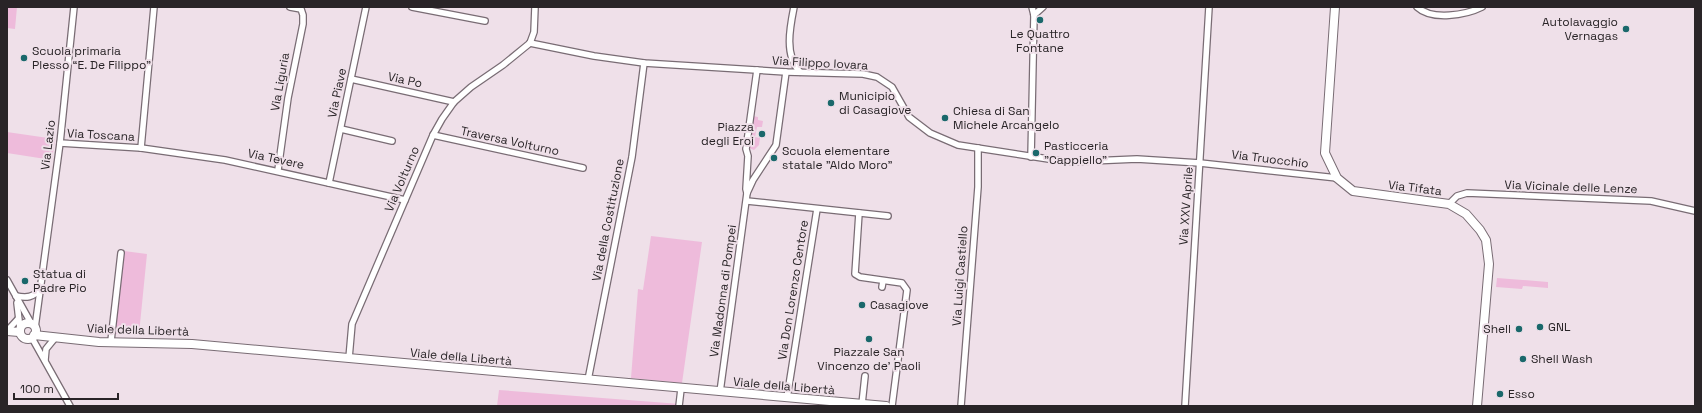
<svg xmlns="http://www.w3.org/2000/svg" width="1702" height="413" viewBox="0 0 1702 413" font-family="'Space Grotesk',sans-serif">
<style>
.green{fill:#eebbdb}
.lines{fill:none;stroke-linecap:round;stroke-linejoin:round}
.street-casing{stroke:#796c74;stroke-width:8}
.secondary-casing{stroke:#796c74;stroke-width:10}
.street{stroke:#fff;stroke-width:5.5}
.secondary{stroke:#fff;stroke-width:8}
.poi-dot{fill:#1a686b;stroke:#efe0e9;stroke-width:1.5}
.labels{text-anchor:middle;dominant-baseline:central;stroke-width:4;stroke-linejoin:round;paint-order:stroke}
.poi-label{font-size:12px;fill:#292427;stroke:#efe0e9;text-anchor:start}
.street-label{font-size:12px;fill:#292427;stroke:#efe0e9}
</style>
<rect width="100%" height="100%" fill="#efe0e9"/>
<g class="green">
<path d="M7 7H17L15 29 7 28Z"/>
<path d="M753 116 758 117V120L763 121 762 127H757L755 137 760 138 759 145 754 150 749 148Z"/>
<path d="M7 132 55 139 52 160 7 153Z"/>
<path d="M651 236 702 242 682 383 631 378 638 289 643 290Z"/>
<path d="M124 251 147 254 139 334H115Z"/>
<path d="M1497 278 1548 282V288L1523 286 1522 289 1496 287Z"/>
<path d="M499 390 680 404 679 406H497Z"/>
</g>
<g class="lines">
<g class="street-casing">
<g id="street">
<path d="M412 7 485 21"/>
<path d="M794 7C790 27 784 56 800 72"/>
<path d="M1417 7C1432 21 1466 15 1482 7"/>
<path d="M1034 15 1043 7"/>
<path d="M530 43 594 56 644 63 786 72 863 74 877 77 892 87 909 117 930 133 958 145 1068 162 1137 159 1200 163 1337 178"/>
<path d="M530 43 534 32 535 7"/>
<path d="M757 70 746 149 748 156 746 189 747 193 753 180 776 145 786 72"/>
<path d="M351 79 454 102"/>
<path d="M341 129 392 141"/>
<path d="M433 135 583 168"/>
<path d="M60 143 141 148 225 160 405 200"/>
<path d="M141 148 154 7"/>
<path d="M1031 157 1034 15 1032 7"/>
<path d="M278 170 288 98 303 24V15L301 9 290 7"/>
<path d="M329 183 366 7"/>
<path d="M747 201 888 216"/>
<path d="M1449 204 1457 196 1467 193 1651 201 1695 211"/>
<path d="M859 213 855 274 860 277 902 283 907 290 892 406"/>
<path d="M7 280 31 323"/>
<path d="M882 287 883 281"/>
<path d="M16 296C26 298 34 298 40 288"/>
<path d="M17 303 20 329"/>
<path d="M35 328 60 143 74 7"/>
<path d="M7 331 18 319"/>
<path d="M32 338 70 406"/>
<path d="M111 341 121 253"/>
<path d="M349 358 352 324 433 135 442 119 454 102 471 87 503 65 530 43"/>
<path d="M45 360 46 349 55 338"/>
<path d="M588 380 632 157 644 63"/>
<path d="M720 392 747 193"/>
<path d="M787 398 817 209"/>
<path d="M862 404 865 376"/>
<path d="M679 406 681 389"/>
<path d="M961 406 978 187V148"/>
<path d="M1185 406 1209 7"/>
</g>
</g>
<g class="secondary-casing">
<g id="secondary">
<path d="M1335 7 1325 153 1337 178 1353 191 1449 204 1466 214 1480 230 1486 240 1489 264 1477 406"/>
<circle cx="28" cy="331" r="8"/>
<path d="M7 331 19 332"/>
<path d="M34 335 99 342 192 344 886 406"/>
</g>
</g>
<use href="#street" class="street"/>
<use href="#secondary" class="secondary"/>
</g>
<g class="poi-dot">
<circle cx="1040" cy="20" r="4"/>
<circle cx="1626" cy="29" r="4"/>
<circle cx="24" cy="58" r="4"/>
<circle cx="831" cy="103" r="4"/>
<circle cx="945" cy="118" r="4"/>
<circle cx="762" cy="134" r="4"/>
<circle cx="1036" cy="153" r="4"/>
<circle cx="774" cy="158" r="4"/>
<circle cx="25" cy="281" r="4"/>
<circle cx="862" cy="305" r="4"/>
<circle cx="1540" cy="327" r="4"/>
<circle cx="1519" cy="329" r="4"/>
<circle cx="869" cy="339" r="4"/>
<circle cx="1523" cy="359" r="4"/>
<circle cx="1500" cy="394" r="4"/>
</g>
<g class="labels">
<g class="poi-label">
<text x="1618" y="22" text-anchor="end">Autolavaggio<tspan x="1618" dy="14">Vernagas</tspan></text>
<text x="1040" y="34" text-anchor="middle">Le Quattro<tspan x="1040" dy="14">Fontane</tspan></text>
<text x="32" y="51">Scuola primaria<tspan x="32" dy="14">Plesso “E. De Filippo”</tspan></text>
<text x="839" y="96">Municipio<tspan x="839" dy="14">di Casagiove</tspan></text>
<text x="953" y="111">Chiesa di San<tspan x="953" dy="14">Michele Arcangelo</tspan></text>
<text x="754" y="127" text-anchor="end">Piazza<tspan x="754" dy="14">degli Eroi</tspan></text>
<text x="1044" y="146">Pasticceria<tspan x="1044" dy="14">"Cappiello"</tspan></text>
<text x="782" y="151">Scuola elementare<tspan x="782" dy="14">statale "Aldo Moro"</tspan></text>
<text x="33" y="274">Statua di<tspan x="33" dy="14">Padre Pio</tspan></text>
<text x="870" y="305">Casagiove</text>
<text x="1548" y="327">GNL</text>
<text x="1511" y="329" text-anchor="end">Shell</text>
<text x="869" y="352" text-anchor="middle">Piazzale San<tspan x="869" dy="14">Vincenzo de' Paoli</tspan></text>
<text x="1531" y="359">Shell Wash</text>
<text x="1508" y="394">Esso</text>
</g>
<g class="street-label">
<text transform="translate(820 63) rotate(3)">Via Filippo Iovara</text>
<text transform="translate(405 80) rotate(12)">Via Po</text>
<text transform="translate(280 82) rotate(-80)">Via Liguria</text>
<text transform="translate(337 93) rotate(-78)">Via Piave</text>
<text transform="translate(101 135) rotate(3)">Via Toscana</text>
<text transform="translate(510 141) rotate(12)">Traversa Volturno</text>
<text transform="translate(48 145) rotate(-83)">Via Lazio</text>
<text transform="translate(276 159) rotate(12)">Via Tevere</text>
<text transform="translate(1270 159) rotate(7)">Via Truocchio</text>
<text transform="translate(402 179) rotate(-67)">Via Volturno</text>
<text transform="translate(1571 187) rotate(2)">Via Vicinale delle Lenze</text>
<text transform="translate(1415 188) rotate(7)">Via Tifata</text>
<text transform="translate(1186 206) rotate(-86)">Via XXV Aprile</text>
<text transform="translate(608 220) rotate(-79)">Via della Costituzione</text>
<text transform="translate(960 276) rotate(-86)">Via Luigi Castiello</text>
<text transform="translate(793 290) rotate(-81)">Via Don Lorenzo Centore</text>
<text transform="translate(723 291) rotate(-82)">Via Madonna di Pompei</text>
<text transform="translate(138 330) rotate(2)">Viale della Libertà</text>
<text transform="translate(461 357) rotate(5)">Viale della Libertà</text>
<text transform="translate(784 386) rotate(5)">Viale della Libertà</text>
</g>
</g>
<rect width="1702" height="413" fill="none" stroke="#292427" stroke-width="16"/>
<path d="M14 393v6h104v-6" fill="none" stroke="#292427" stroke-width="2"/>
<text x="20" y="393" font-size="12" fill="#292427" stroke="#efe0e9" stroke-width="3" paint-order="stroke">100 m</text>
</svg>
